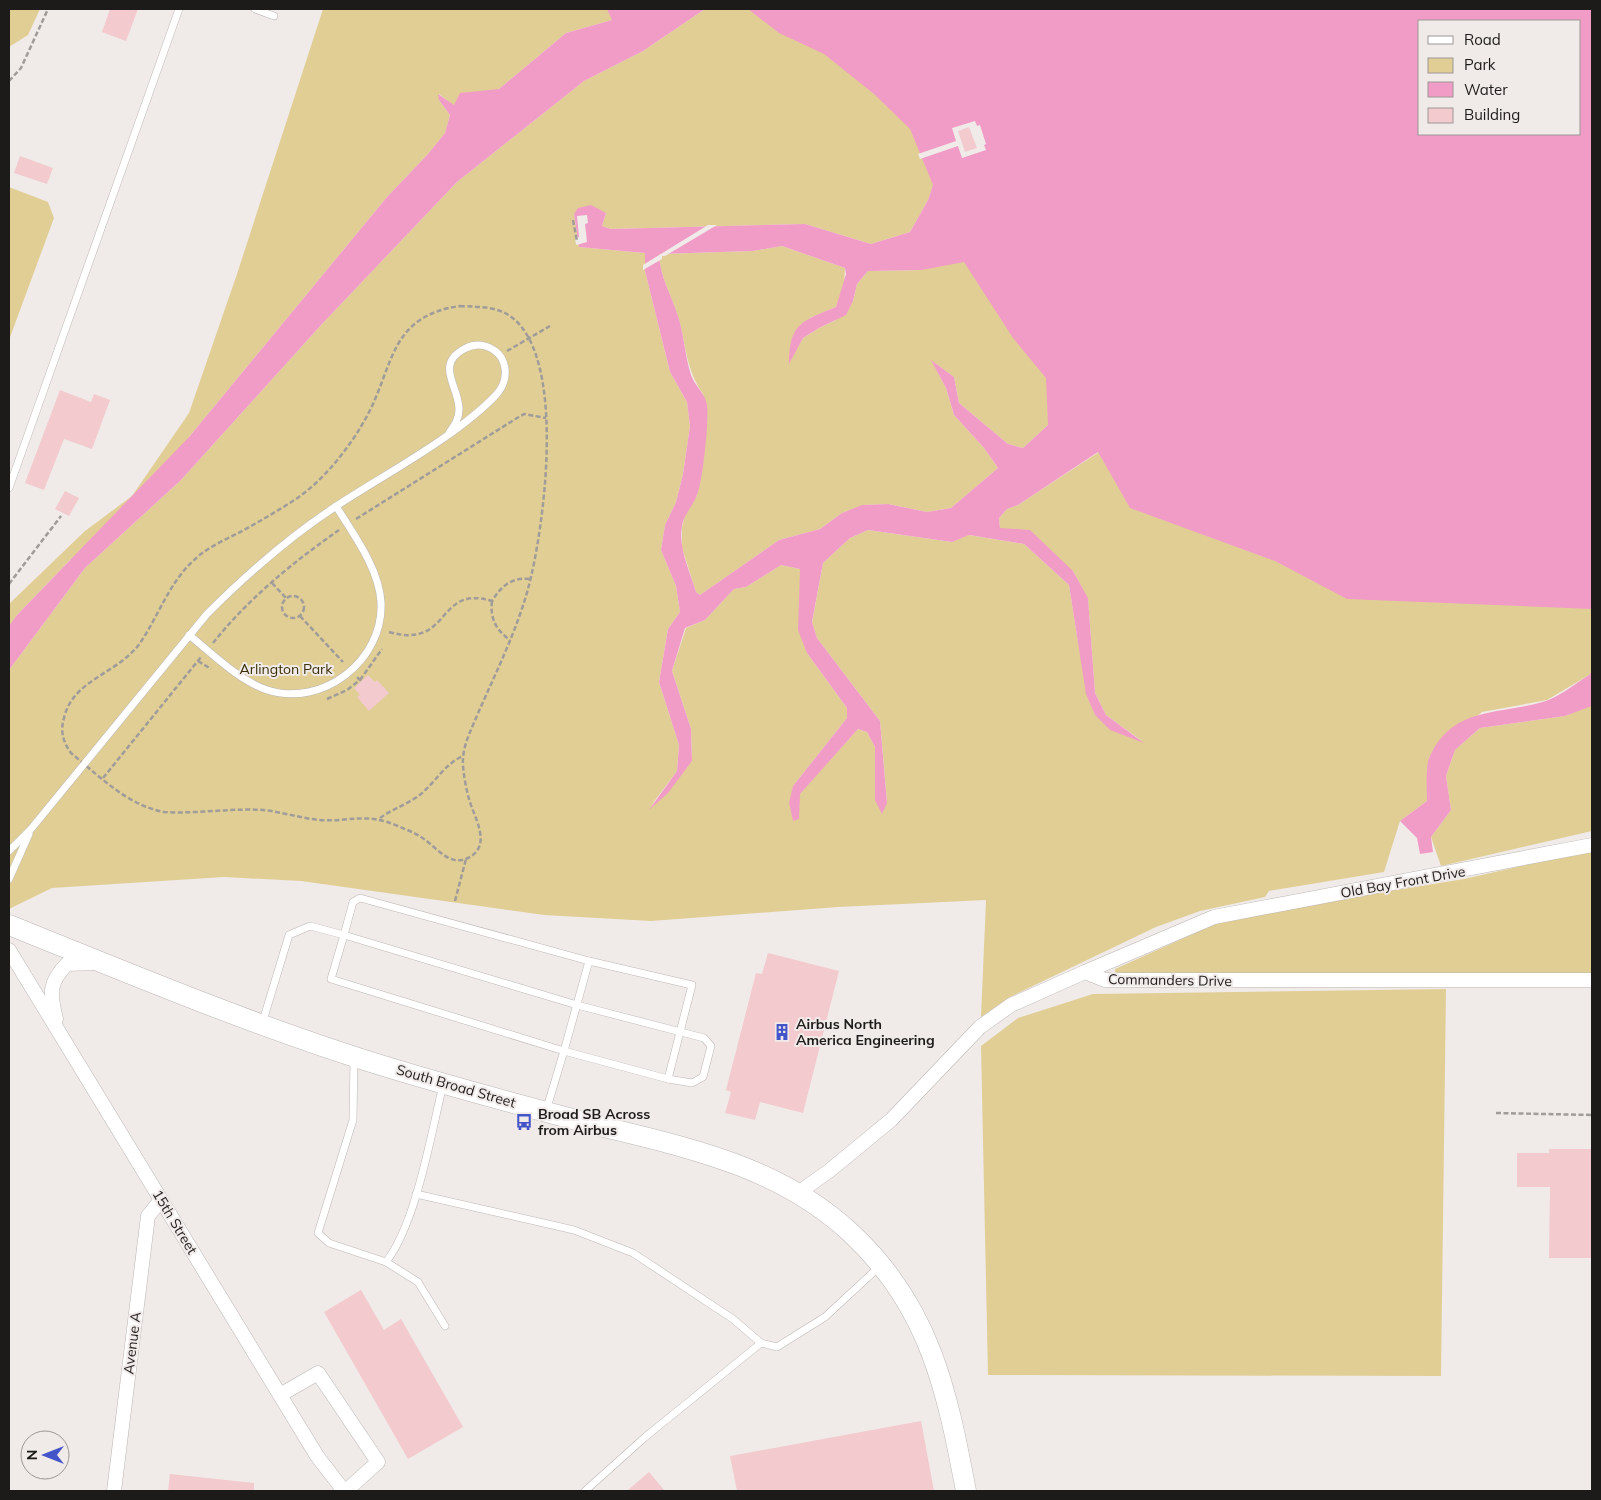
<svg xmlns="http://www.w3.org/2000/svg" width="1601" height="1500" viewBox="0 0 1601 1500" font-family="Mulish,sans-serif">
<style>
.green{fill:#e1ce95;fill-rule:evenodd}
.water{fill:#f19cc6;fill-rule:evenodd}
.pier{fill:#f0ebe9}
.building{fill:#f3cacd}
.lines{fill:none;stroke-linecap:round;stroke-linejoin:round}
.lane-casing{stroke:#bcb7b5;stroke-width:8}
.street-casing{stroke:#bcb7b5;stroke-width:15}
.secondary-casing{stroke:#bcb7b5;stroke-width:21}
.path{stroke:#a09c9a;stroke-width:2.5;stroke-dasharray:5 2.5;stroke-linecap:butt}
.lane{stroke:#fff;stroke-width:7}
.street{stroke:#fff;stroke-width:14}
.secondary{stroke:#fff;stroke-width:20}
.labels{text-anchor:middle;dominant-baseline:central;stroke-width:4;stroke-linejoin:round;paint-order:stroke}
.park-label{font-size:14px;fill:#3c3008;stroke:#f0ebe9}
.street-label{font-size:14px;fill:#1d1b1a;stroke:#f0ebe9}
.poi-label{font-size:14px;font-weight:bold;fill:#1d1b1a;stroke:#f0ebe9;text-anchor:start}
</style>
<rect width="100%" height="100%" fill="#f0ebe9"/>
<g class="green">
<path d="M9 9H40L28 35 9 47Z"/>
<path d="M323 9H626L612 20 566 33 499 89 454 106 439 94V100L450 115 445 133 428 154 387 197 189 437 172 468 69 561 17 615 9 627V604L85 531 132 496 189 413 237 274Z"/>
<path d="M705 9H1135L1592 398V671L1589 675 1547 700 1482 712 1429 757 1427 801 1400 821 1384 872 1269 891 1265 897 1200 911 1156 927 1010 997 981 1017 986 900 838 907 651 921 544 915 301 881 224 877 52 888 9 909V670L85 568 181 480 322 324 457 182 584 81 643 51ZM933 186 922 270 868 271 857 284 853 301 836 320 819 328 803 338 789 362 810 318 836 307 844 286 845 268 782 246 753 251 659 254C660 278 672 295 678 317 686 344 686 370 703 394L697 495 686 512 682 527V548L696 592 700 595 779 540 820 529 842 513 863 505 888 504 927 512 951 508 998 468 984 448 954 415 946 388 932 361 954 377 959 403 1008 444 1023 448 1048 425 1099 452 1018 505 1007 509 999 518 1000 528 1073 571 1088 599 1095 693 1106 715 1142 741 1095 715 1078 642 1069 585 1024 544 968 535 952 542 868 530 850 538 823 563 812 623 817 638 880 721 887 802 875 800V747L867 732 858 729 799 794V818L793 786 847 718V708L807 653 800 569 781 565 746 587 734 589 705 620 686 628 672 671 691 729 692 761 650 807 677 771 679 745 659 682 668 629 680 612 676 586 661 550 665 525 676 502 683 474 690 426 687 402 670 372 645 271V253L579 247 574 214 606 213 602 226 611 229 805 224 871 244 910 232 928 200Z"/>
<path d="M9 187 48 202 54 218 9 340Z"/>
<path d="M1592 705V831L1441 866 1431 837 1451 810 1446 776 1455 750 1480 728 1565 716Z"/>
<path d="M1592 850V973L1115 975V969L1215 924 1273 910 1464 879Z"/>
<path d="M1446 989 1441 1376 988 1375 981 1046 1018 1018 1093 994Z"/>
</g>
<g class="water">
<path d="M607 9H705L643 51 584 81 457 182 322 324 181 480 85 568 9 670V626L17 615 189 437 387 197 428 154 445 133 450 115 439 100 438 94 454 105 460 93 499 89 566 33 612 20Z"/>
<path d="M748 9H1592V609L1347 599 1275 561 1130 508 1098 452 1018 505 1007 509 999 518 1000 528 1030 530 1073 571 1088 598 1095 693 1106 715 1144 743 1110 730 1095 715 1086 694 1069 585 1024 544 969 535 952 542 868 530 850 538 823 563 812 622 817 638 880 721 887 803 882 814 875 800V747L867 732 858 729 800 794 799 819 793 821 789 803 793 786 847 718V708L807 653 798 630 800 569 781 565 746 587 734 589 705 620 685 628 672 671 691 729 692 761 668 793 649 810 677 771 679 745 659 682 668 629 680 612 676 586 661 550 665 525 676 502 683 474 690 426 687 402 670 372 645 271V253L579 247 574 214 578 208 591 205 606 213 602 226 611 229 805 224 871 244 910 232 928 200 933 185 910 129 874 94 824 54 779 33ZM1420 21H1580V134H1420ZM782 246 845 268 846 274 836 307C802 321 789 323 789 364L803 338 819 328 846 315 853 301 857 284 868 271 922 270 964 262 1013 338 1046 378 1048 425 1023 448 1008 444 959 403 954 377 931 360 946 388 954 415 984 448 998 468 951 508 927 512 888 504 862 505 842 513 820 529 779 540 700 595 696 592C690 571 678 548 682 526 684 514 693 506 697 495 703 480 709 421 707 405 705 393 695 386 691 375 685 356 684 335 678 316 671 294 660 277 659 254L753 251Z"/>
<path d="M1592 671V706L1565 716 1480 728 1455 750 1446 776 1451 810 1431 837 1433 852 1420 854 1417 838 1400 821 1427 801C1427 790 1425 765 1430 756 1453 705 1502 715 1546 701 1560 696 1576 683 1589 675Z"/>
</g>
<g class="pier">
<path d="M975 121 977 126 980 125 986 144 984 145 986 150 962 158 958 146 920 159 918 154 956 141 952 128Z"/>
<path d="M587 215 588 223 585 224 587 242 576 245 575 238 579 237 577 216Z"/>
<path d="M708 225H717L665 256H662V259L643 270V265Z"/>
</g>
<g class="building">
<path d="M110 9H138L126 41 102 32Z"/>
<path d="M969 127 977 148 965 152 958 131Z"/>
<path d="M20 156 53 168 47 184 14 173Z"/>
<path d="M60 390 91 402 94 394 110 400 92 449 64 439 44 490 25 483Z"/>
<path d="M65 491 79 498 69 516 55 509Z"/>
<path d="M368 675 375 682 377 680 389 693 369 711 357 697 360 695 354 688Z"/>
<path d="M768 953 839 971 803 1113 760 1102 755 1120 725 1113 731 1092 726 1090 756 973 762 974Z"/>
<path d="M1549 1149H1592V1258H1549L1550 1187H1517V1153H1549Z"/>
<path d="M361 1290 384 1330 401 1319 463 1427 408 1459 324 1312Z"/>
<path d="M921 1421 934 1491H737L730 1456Z"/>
<path d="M649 1472 665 1491H627Z"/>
<path d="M170 1474 254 1483V1491H168Z"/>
</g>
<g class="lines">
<g class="lane-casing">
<g id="lane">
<path d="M255 9 274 16"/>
<path d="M9 488 179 9"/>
<path d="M189 635C213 654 238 680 267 690 323 708 384 660 381 602 379 568 353 534 336 506"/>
<path d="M9 851 31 829 207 614C248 573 290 536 338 505 387 473 457 436 496 395 511 379 508 353 485 346 478 344 471 345 464 349 434 365 460 388 459 410 459 419 454 426 449 433"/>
<path d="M9 879 29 834"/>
<path d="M589 961 360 898 353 902 344 935 577 1005 704 1038 711 1046 703 1077 692 1083 668 1079"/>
<path d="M262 1024 289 935 310 926 344 935 331 979 564 1051 589 961 692 985 668 1079 564 1051 546 1111"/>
<path d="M354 1058 353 1120 318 1233 329 1243 386 1262 418 1282 445 1326"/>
<path d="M416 1194 574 1230 633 1253 733 1319 761 1343 777 1347 825 1317 880 1266"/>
<path d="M386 1262C416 1224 431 1134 443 1085"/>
<path d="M585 1491 644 1438 761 1343"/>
</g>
</g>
<g class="street-casing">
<g id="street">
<path d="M9 950 317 1456 344 1491"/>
<path d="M1085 972 1214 917 1592 845"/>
<path d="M56 1019C50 994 48 983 67 964L95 963"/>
<path d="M798 1193 829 1171 891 1120 980 1027 1011 1005 1085 972 1105 980H1592"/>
<path d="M280 1395 318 1373 378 1462 346 1491"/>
<path d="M114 1491 148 1216 161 1200"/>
</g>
</g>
<g class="secondary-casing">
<path id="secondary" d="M9 925C123 971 238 1019 355 1057 429 1081 505 1101 580 1121 678 1146 775 1162 852 1234 930 1307 947 1391 966 1491"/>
</g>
<g class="path">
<path d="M9 81 21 68 48 9"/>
<path d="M573 220 577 241"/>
<path d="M460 306C476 307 496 306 510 316 568 356 544 530 528 589 515 636 492 680 473 725 467 739 462 751 463 766 464 777 466 788 469 799 474 817 493 846 468 858 450 867 437 848 424 839 416 833 407 830 398 826 365 812 352 822 319 820 300 818 282 812 263 810 230 808 197 814 164 812 127 805 99 776 71 753 63 742 60 731 64 718 73 679 118 674 140 643 158 617 169 583 193 561 207 547 227 539 244 530 262 520 279 510 296 499 324 480 351 446 367 416 394 366 389 316 460 306Z"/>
<path d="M507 351 550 326"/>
<path d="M356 519 517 418 524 414 546 418"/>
<path d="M272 583 286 598"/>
<path d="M9 584 61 516"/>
<circle cx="293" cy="607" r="11"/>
<path d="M492 601C490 619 496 630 510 640"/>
<path d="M300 616 343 662"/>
<path d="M389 632C452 650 435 584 492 601 501 586 512 577 530 579"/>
<path d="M213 643C247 600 293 562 339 530"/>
<path d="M198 661 211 669"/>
<path d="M360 680 382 649"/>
<path d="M327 699 347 690 360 680 357 677"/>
<path d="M103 778 201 657"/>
<path d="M380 818C391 810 405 805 417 797 434 785 444 764 463 756"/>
<path d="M455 901 466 859"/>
<path d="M1496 1113 1592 1115"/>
</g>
<use href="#lane" class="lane"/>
<use href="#street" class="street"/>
<use href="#secondary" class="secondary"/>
</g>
<defs>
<g id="building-bare" transform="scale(1.35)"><path d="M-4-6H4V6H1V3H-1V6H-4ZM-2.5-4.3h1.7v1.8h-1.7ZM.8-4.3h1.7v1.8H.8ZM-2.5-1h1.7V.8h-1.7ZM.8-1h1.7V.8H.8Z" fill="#4355c9" stroke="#f0ebe9" stroke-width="2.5" paint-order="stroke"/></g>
<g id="bus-bare" transform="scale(1.35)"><path d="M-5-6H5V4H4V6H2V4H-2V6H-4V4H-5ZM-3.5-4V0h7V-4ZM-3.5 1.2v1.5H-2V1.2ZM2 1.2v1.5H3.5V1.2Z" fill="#4355c9" stroke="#f0ebe9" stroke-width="2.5" paint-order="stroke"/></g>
</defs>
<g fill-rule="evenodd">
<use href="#building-bare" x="782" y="1032"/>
<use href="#bus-bare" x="524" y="1122"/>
</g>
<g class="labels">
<g class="park-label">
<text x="286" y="669">Arlington Park</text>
</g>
<g class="street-label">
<text transform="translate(1403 882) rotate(-10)">Old Bay Front Drive</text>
<text transform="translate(1170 980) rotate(1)">Commanders Drive</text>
<text transform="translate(456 1086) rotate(16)">South Broad Street</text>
<text transform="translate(175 1222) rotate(59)">15th Street</text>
<text transform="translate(132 1343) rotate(-83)">Avenue A</text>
</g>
<g class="poi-label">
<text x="796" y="1024">Airbus North<tspan x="796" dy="16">America Engineering</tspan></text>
<text x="538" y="1114">Broad SB Across<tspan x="538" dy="16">from Airbus</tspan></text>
</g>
</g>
<rect width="1601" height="1500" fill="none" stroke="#1d1b1a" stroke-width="20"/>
<rect x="1418" y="20" width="162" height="115" fill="#f0ebe9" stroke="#9c9896"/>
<rect x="1428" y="36" width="25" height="8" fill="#ffffff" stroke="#9c9896"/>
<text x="1464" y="45" font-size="15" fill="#1d1b1a">Road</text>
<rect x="1428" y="58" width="25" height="15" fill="#e1ce95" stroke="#9c9896"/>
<text x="1464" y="70" font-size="15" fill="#1d1b1a">Park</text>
<rect x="1428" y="82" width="25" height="15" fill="#f19cc6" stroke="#9c9896"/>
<text x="1464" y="95" font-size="15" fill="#1d1b1a">Water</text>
<rect x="1428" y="108" width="25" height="15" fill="#f3cacd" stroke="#9c9896"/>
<text x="1464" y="120" font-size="15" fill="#1d1b1a">Building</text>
<g transform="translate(45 1455) rotate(270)"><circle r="24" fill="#f0ebe9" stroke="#9c9896"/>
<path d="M0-4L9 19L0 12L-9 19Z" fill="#4355c9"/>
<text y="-8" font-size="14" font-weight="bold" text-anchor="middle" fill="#1d1b1a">N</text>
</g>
</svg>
